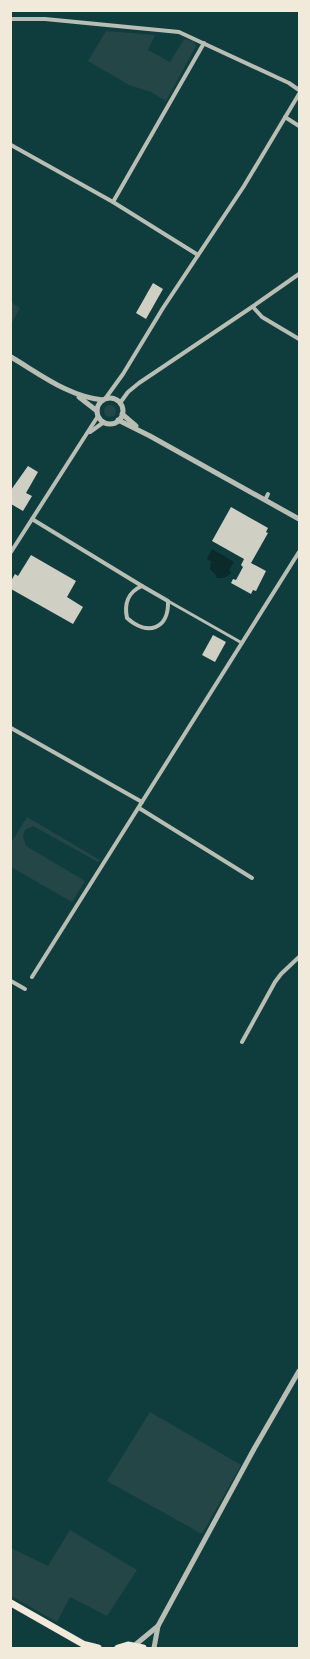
<svg xmlns="http://www.w3.org/2000/svg" width="310" height="1659" viewBox="0 0 310 1659" font-family="'IBM Plex Sans',sans-serif">
<style>
.green{fill:#244646}
.water{fill:#0a2a2b}
.building{fill:#cfcfc3}
.lines{fill:none;stroke-linecap:round;stroke-linejoin:round}
.pedestrian{stroke:#b8beb3;stroke-width:3}
.minor{stroke:#b8beb3;stroke-width:4}
.tertiary{stroke:#b8beb3;stroke-width:5}
.primary{stroke:#f1e9da;stroke-width:7}
</style>
<rect width="100%" height="100%" fill="#0f3d3e"/>
<g class="green">
<path d="M106 31 155 35 148 50 170 62 184 39 193 41 196 46 166 101 151 92 129 85 88 61Z"/>
<path d="M11 302 20 308 11 324Z"/>
<circle cx="110" cy="411" r="6"/>
<path d="M27 817 100 860 98 862 33 826 25 830 23 836 26 846 85 881 72 902 11 867V843Z"/>
<path d="M150 1412 241 1465 202 1534 107 1481Z"/>
<path d="M70 1530 137 1570 107 1616 70 1597 57 1622 11 1596V1548L48 1566Z"/>
</g>
<path class="water" d="M212 549 234 562 229 570 231 572C228 578 223 578 216 578L217 576 210 569 211 562 219 566 207 559Z"/>
<g class="building">
<path d="M153 283 163 289 146 319 136 313Z"/>
<path d="M28 466 38 472 26 493 32 496 23 511 11 504V490Z"/>
<path d="M231 507 268 528 266 532 268 533 251 563 266 571 256 591 253 590 251 594 231 583 233 579 236 580 243 567 241 565 244 559 212 541Z"/>
<path d="M31 555 76 581 67 597 83 607 73 624 11 589V581L15 574 18 576Z"/>
<path d="M213 635 226 642 215 662 202 655Z"/>
</g>
<g class="lines">
<path class="pedestrian" d="M168 601 242 643"/>
<g class="minor">
<path d="M11 19H45L179 32 289 83 299 90"/>
<path d="M285 117 299 126"/>
<path d="M11 145 113 202 198 255"/>
<path d="M113 202 204 43"/>
<path d="M253 307 262 317 299 339"/>
<path d="M105 399 123 374 163 308 244 186 299 94"/>
<path d="M120 403 128 392 139 383 249 309 299 274"/>
<path d="M90 432 104 422"/>
<path d="M265 500 268 494"/>
<path d="M32 519 142 586"/>
<path d="M11 552 98 416"/>
<path d="M142 586 168 601C169 630 147 636 127 618 124 604 128 592 142 586Z"/>
<path d="M11 728 142 802"/>
<path d="M139 808 252 878"/>
<path d="M32 977 299 552"/>
<path d="M11 981 25 989"/>
<path d="M242 1042 275 982 281 974 299 957"/>
</g>
<g class="tertiary">
<path d="M11 357C40 374 69 397 103 400"/>
<path d="M79 397 97 411"/>
<circle cx="110" cy="411" r="13"/>
<path d="M122 414 136 426"/>
<path d="M118 420 150 436 299 519"/>
<path d="M135 1645 158 1626"/>
<path d="M154 1648 158 1626 254 1449 299 1371"/>
</g>
<g class="primary">
<path d="M11 1603 90 1648"/>
<path d="M86 1645 98 1648"/>
<path d="M118 1648 128 1645 143 1648"/>
</g>
</g>
<rect width="310" height="1659" fill="none" stroke="#f1e9da" stroke-width="24"/>
</svg>
